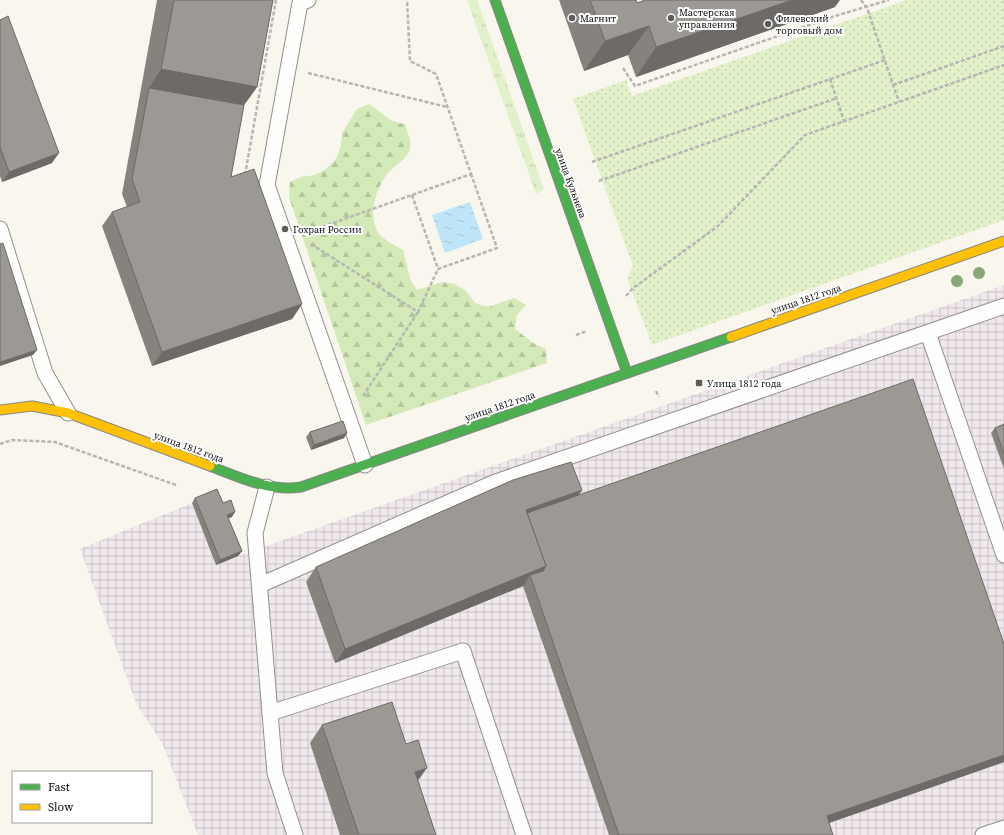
<svg xmlns="http://www.w3.org/2000/svg" width="1004" height="835" viewBox="0 0 1004 835" font-family="'Source Serif 4',serif">
<style>
.industrial{fill:url(#industrial-grid)}
.grass{fill:url(#grass-tufts)}
.forest{fill:url(#forest-firs)}
.park{fill:url(#park-dots)}
.water{fill:url(#water-ripples)}
.lines{fill:none;stroke-linecap:round;stroke-linejoin:round}
.lane-casing{stroke:#92908c;stroke-width:17}
.fast-casing{stroke:#888783;stroke-width:11}
.slow-casing{stroke:#888783;stroke-width:11}
.path{stroke:#b7b6b5;stroke-width:2.5;stroke-dasharray:4 2;stroke-linecap:butt}
.lane{stroke:#fefefc;stroke-width:15}
.fast{stroke:#4caf50;stroke-width:9}
.slow{stroke:#ffc107;stroke-width:9}
.tree{fill:#87a777}
.wall{fill:#86837e}
.shaded-wall{fill:#6d6a67}
.building{fill:#9c9893;stroke:#6d6a67}
.poi-dot{fill:#5e5d59;stroke:#fff;stroke-width:1.5}
.labels{text-anchor:middle;dominant-baseline:central;stroke-width:4;stroke-linejoin:round;paint-order:stroke}
.poi-label{font-size:10px;fill:#0a0a0a;stroke:#fff;text-anchor:start}
.street-label{font-size:10px;fill:#0a0a0a;stroke:#fff}
</style>
<defs>
<pattern id="industrial-grid" width="8" height="8" patternUnits="userSpaceOnUse"><rect width="8" height="8" fill="#f0e8ec"/><path d="M0 4h8M4 0v8" fill="none" stroke="#ccc6c9"/></pattern>
<pattern id="grass-tufts" width="24" height="20" patternUnits="userSpaceOnUse"><rect width="24" height="20" fill="#e2f1ca"/><path d="M3 7l-1-3M5 7V3M7 7l1-3M15 17l-1-3M17 17v-4M19 17l1-3" fill="none" stroke="#c1cdac"/></pattern>
<pattern id="forest-firs" width="22" height="20" patternUnits="userSpaceOnUse"><rect width="22" height="20" fill="#d3e9b7"/><path d="M5 1l3.5 6h-7zM16 11l3.5 6h-7z" fill="#b4c69c"/></pattern>
<pattern id="park-dots" width="8" height="8" patternUnits="userSpaceOnUse"><rect width="8" height="8" fill="#e2f1ca"/><path d="M2 2h.1M6 6h.1" fill="none" stroke="#c1cdac" stroke-width="1.8" stroke-linecap="round"/></pattern>
<pattern id="water-ripples" width="26" height="14" patternUnits="userSpaceOnUse"><rect width="26" height="14" fill="#bfe6f8"/><path d="M2 4q2-2 4 0t4 0M15 11q2-2 4 0t4 0" fill="none" stroke="#a3c4d3"/></pattern>
</defs>
<rect width="100%" height="100%" fill="#f9f6ed"/>
<path class="industrial" d="M1004 285V835H198L162 743 136 703 80 549 214 494 219 508 227 505 232 517 224 520 238 556Z"/>
<path class="grass" d="M467 0H477L544 189 536 194Z"/>
<path class="forest" d="M369 104 392 121 405 124C407 132 413 143 409 151 405 161 395 165 388 173 376 187 366 218 380 235 386 241 396 246 403 250L410 279 417 290 442 282 455 284 466 291 475 303 488 307 514 298 526 305 517 315 515 329 533 343 546 349 547 363 366 425 289 197 290 182 301 177 315 175 326 169 336 159 341 146 342 133 357 109Z"/>
<path class="park" d="M907 0H1004V220L652 345 627 278 633 266 573 99 626 80 632 96Z"/>
<path class="water" d="M470 202 483 239 445 253 432 215Z"/>
<g class="lines">
<g class="lane-casing">
<g id="lane">
<path d="M308 0 300 3 267 185 365 465"/>
<path d="M0 229 45 373 68 413"/>
<path d="M928 333 1004 555"/>
<path d="M267 487 255 533 275 773 295 835"/>
<path d="M260 585 493 483 1004 306"/>
<path d="M270 713 463 651 524 835"/>
<path d="M983 835 1004 828"/>
</g>
</g>
<g class="fast-casing">
<g id="fast">
<path d="M495 0 627 373"/>
<path d="M210 466C239 477 269 492 301 487L731 337"/>
</g>
</g>
<g class="slow-casing">
<g id="slow">
<path d="M731 337 1004 241"/>
<path d="M0 410 32 406 68 413 210 466"/>
</g>
</g>
<g class="path">
<path d="M861 0 867 8 899 102"/>
<path d="M623 68 635 86 835 16 889 0"/>
<path d="M308 73 447 107"/>
<path d="M830 79 844 121"/>
<path d="M893 85 1004 46"/>
<path d="M592 162 885 60"/>
<path d="M245 175 276 0"/>
<path d="M599 181 837 98"/>
<path d="M412 195 438 269 497 248 471 174"/>
<path d="M305 233 471 174 436 74 410 61 407 0"/>
<path d="M311 244 418 312 438 269"/>
<path d="M626 296 632 289 718 226 805 135 1004 65"/>
<path d="M576 335 587 331"/>
<path d="M656 391 659 397"/>
<path d="M363 396 418 312"/>
<path d="M0 444 12 440 55 442 176 485"/>
</g>
<use href="#lane" class="lane"/>
<use href="#fast" class="fast"/>
<use href="#slow" class="slow"/>
</g>
<g class="tree">
<circle cx="979" cy="273" r="6"/>
<circle cx="957" cy="281" r="6"/>
</g>
<g class="wall">
<path d="M157 0H273L257 87 244 105 231 177 302 304 292 319 152 366 102 226 112 212 127 207 122 194Z"/>
<path d="M559 0H636L637 3 835 7 636 77 628 55 584 71Z"/>
<path d="M0 20 52 163 2 182 0 176Z"/>
<path d="M1004 424V469L991 433 995 428Z"/>
<path d="M310 432 347 433 344 438 311 450 306 437Z"/>
<path d="M582 490 579 495 1004 762 829 823 833 835H609L523 586 335 663 306 582 316 567Z"/>
<path d="M195 498 223 503 232 517 228 518 242 551 238 556 216 565 192 503Z"/>
<path d="M322 725 418 781 436 835H340L310 743Z"/>
</g>
<g class="shaded-wall">
<path d="M792 0H840L835 7 636 77 656 47Z"/>
<path d="M649 26 628 55 584 71 605 41Z"/>
<path d="M161 69 257 87 234 119 149 88Z"/>
<path d="M59 153 52 163 2 182 9 172Z"/>
<path d="M302 304 292 319 152 366 162 352Z"/>
<path d="M37 350 33 355 0 366V362Z"/>
<path d="M347 433 344 438 311 450 314 445Z"/>
<path d="M582 490 572 504 526 521V510Z"/>
<path d="M235 512 232 517 224 520 227 515Z"/>
<path d="M242 551 238 556 216 565 220 560Z"/>
<path d="M546 566 536 581 530 575 523 586 335 663 345 649Z"/>
<path d="M1004 755V762L820 826 827 816Z"/>
<path d="M427 768 414 786 415 772Z"/>
</g>
<g class="building">
<path d="M174 0H273L257 87 161 69Z"/>
<path d="M590 0H636L637 3 645 0H792L656 47 649 26 605 41Z"/>
<path d="M8 16 59 153 9 172 0 147V20Z"/>
<path d="M149 88 244 105 231 177 254 169 302 304 162 352 112 212 140 202 132 179Z"/>
<path d="M3 243 37 350 0 362V244Z"/>
<path d="M913 379 1004 644V755L827 816 833 835H619L530 575 543 571 546 566 527 513Z"/>
<path d="M343 421 347 433 314 445 310 432Z"/>
<path d="M1004 424V454L995 428Z"/>
<path d="M571 462 582 490 526 510 546 566 345 649 316 567 513 480Z"/>
<path d="M217 489 223 503 231 500 235 512 227 515 242 551 220 560 195 498Z"/>
<path d="M392 702 406 744 418 740 427 768 415 772 436 835H359L322 725Z"/>
</g>
<g class="poi-dot">
<circle cx="572" cy="18" r="4"/>
<circle cx="671" cy="18" r="4"/>
<circle cx="768" cy="24" r="4"/>
<circle cx="285" cy="229" r="4"/>
<rect x="695" y="379" width="8" height="8" rx="2"/>
</g>
<g class="labels">
<g class="poi-label">
<text x="679" y="12">Мастерская<tspan x="679" dy="12">управления</tspan></text>
<text x="580" y="18">Магнит</text>
<text x="776" y="18">Филевский<tspan x="776" dy="12">торговый дом</tspan></text>
<text x="293" y="229">Гохран России</text>
<text x="707" y="383">Улица 1812 года</text>
</g>
<g class="street-label">
<text transform="translate(571 183) rotate(70)">улица Кульнева</text>
<text transform="translate(806 299) rotate(-19)">улица 1812 года</text>
<text transform="translate(500 406) rotate(-19)">улица 1812 года</text>
<text transform="translate(189 447) rotate(20)">улица 1812 года</text>
</g>
</g>
<rect x="12" y="771" width="140" height="52" fill="#ffffff" stroke="#9d9d9d"/>
<rect x="20" y="784" width="20" height="6" fill="#4caf50" stroke="#9d9d9d"/>
<text x="48" y="791" font-size="12" fill="#0a0a0a">Fast</text>
<rect x="20" y="804" width="20" height="6" fill="#ffc107" stroke="#9d9d9d"/>
<text x="48" y="811" font-size="12" fill="#0a0a0a">Slow</text>
</svg>
